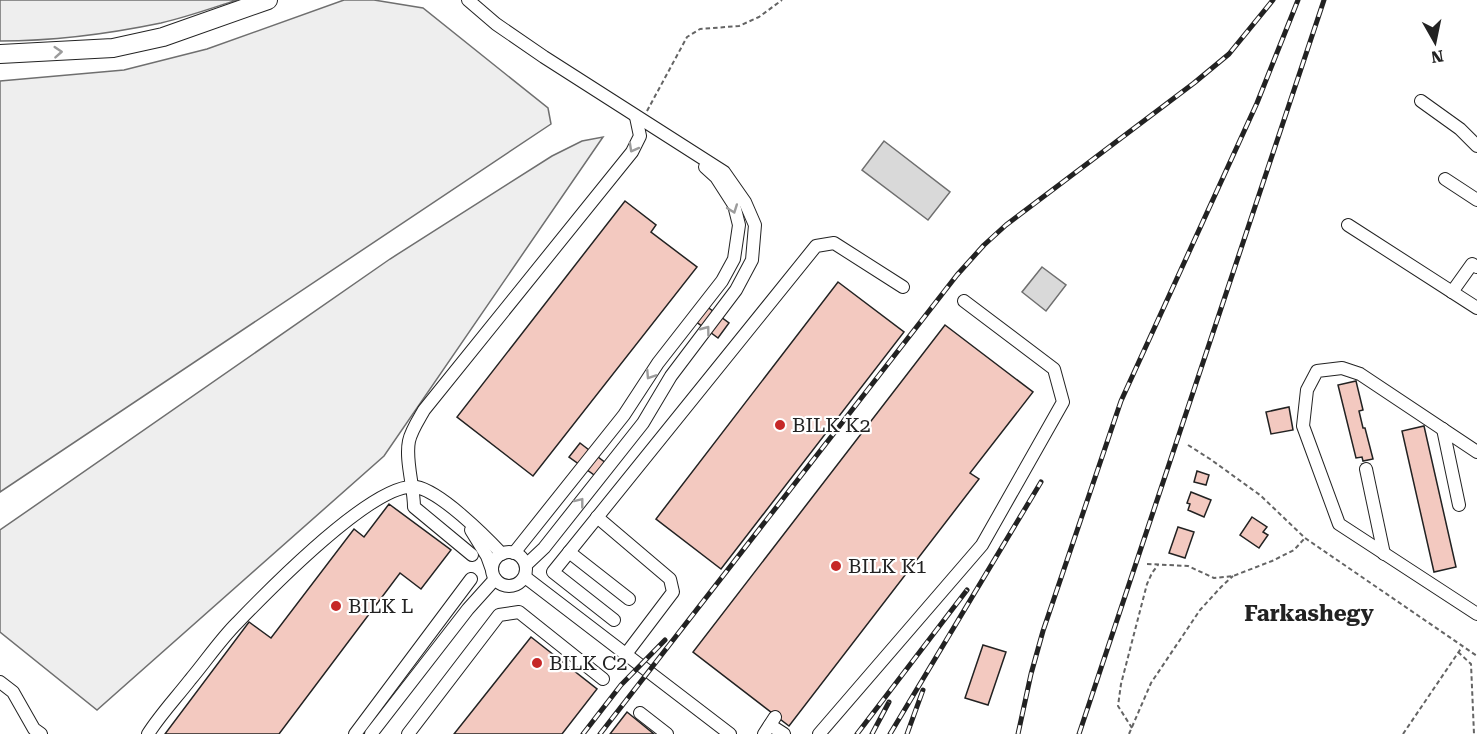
<svg xmlns="http://www.w3.org/2000/svg" width="1477" height="734" viewBox="0 0 1477 734" font-family="'Roboto Serif',serif">
<style>
.green{fill:#eee;stroke:#6f6f6f;stroke-width:1.5}
.water{fill:#d9d9d9;stroke:#6f6f6f;stroke-width:1.5}
.building{fill:#f3c9c0;stroke:#222;stroke-width:1.5}
.lines{fill:none;stroke-linecap:round;stroke-linejoin:round}
.minor-casing{stroke:#222;stroke-width:14}
.highway-casing{stroke:#222;stroke-width:20}
.path{stroke:#646464;stroke-width:2;stroke-dasharray:4.5 3;stroke-linecap:butt}
.minor{stroke:#fff;stroke-width:12}
.highway{stroke:#fff;stroke-width:18}
.rail-casing{stroke:#222;stroke-width:5}
.rail{stroke:#fff;stroke-width:3;stroke-dasharray:9;stroke-linecap:butt}
.oneway{stroke:#9c9c9c}
.poi-dot{fill:#c62828;stroke:#fff;stroke-width:2}
.labels{text-anchor:middle;dominant-baseline:central;stroke-width:4.5;stroke-linejoin:round;paint-order:stroke}
.poi-label{font-size:20px;fill:#222;stroke:#fff;text-anchor:start}
.quarter-label{font-size:22px;font-weight:bold;fill:#222;stroke:#fff}
</style>
<rect width="100%" height="100%" fill="#fff"/>
<g class="green">
<path d="M0 0H237C212 8 187 17 161 23 108 34 54 41 0 41Z"/>
<path d="M344 0H374L423 8 548 108 551 124 0 492V81L124 70 207 49Z"/>
<path d="M603 137 384 456 97 710 0 632V530L390 259 552 156 582 141Z"/>
</g>
<g class="water">
<path d="M884 141 950 192 928 220 862 170Z"/>
<path d="M1042 267 1066 285 1046 311 1022 292Z"/>
</g>
<g class="building">
<path d="M625 201 656 225 651 232 697 267 533 476 457 417Z"/>
<path d="M838 282 904 332 721 569 656 519Z"/>
<path d="M702 303 729 323 718 338 691 318Z"/>
<path d="M945 325 1033 392 970 473 979 479 789 726 693 652Z"/>
<path d="M1356 381 1363 410 1359 411 1363 428H1365L1373 459 1363 461 1362 457 1356 458 1338 385Z"/>
<path d="M1289 407 1293 430 1271 434 1266 412Z"/>
<path d="M1424 426 1456 567 1434 572 1402 431Z"/>
<path d="M580 443 607 464 597 477 569 457Z"/>
<path d="M1197 471 1209 475 1206 485 1194 482Z"/>
<path d="M1191 492 1211 500 1204 517 1188 510 1190 504 1187 503Z"/>
<path d="M389 504 451 550 421 589 400 573 279 734H165L249 622 271 638 354 529 364 537Z"/>
<path d="M1252 517 1267 527 1263 532 1268 535 1259 548 1240 535Z"/>
<path d="M1178 527 1194 532 1185 558 1169 553Z"/>
<path d="M531 637 597 689 562 734H454Z"/>
<path d="M983 645 1006 652 988 705 965 698Z"/>
<path d="M627 712 654 734H610Z"/>
</g>
<g class="lines">
<g class="minor-casing">
<g id="minor">
<path d="M468 0 496 24 544 57 724 172 745 202 755 225 752 260 736 290 671 376 643 423 544 548 526 565"/>
<path d="M1421 101 1460 129 1477 146"/>
<path d="M1445 179 1477 200"/>
<path d="M1348 225 1477 308"/>
<path d="M1452 292 1472 264 1477 267"/>
<path d="M1443 429 1459 505"/>
<path d="M1477 452 1360 374 1342 368 1317 371 1307 390 1303 426 1339 524 1477 614"/>
<path d="M1366 469 1384 554"/>
<path d="M597 517 670 579 673 592 626 654"/>
<path d="M471 530 487 556 492 570"/>
<path d="M569 552 629 599"/>
<circle cx="509" cy="569" r="17"/>
<path d="M514 553 624 415 658 363 722 281 734 259 739 225 734 205 716 177 705 167"/>
<path d="M472 555 414 507C414 487 405 460 409 441 411 431 419 419 424 410L632 152 640 136 636 117"/>
<path d="M525 577 730 734"/>
<path d="M614 620 553 572 816 246 834 243 903 287"/>
<path d="M0 682 13 692 34 729 41 734"/>
<path d="M640 713 667 734"/>
<path d="M770 725 784 734"/>
<path d="M148 734C160 715 176 698 190 680 206 661 220 640 237 623 266 593 375 480 416 487 440 491 485 536 502 554"/>
<path d="M355 734 471 579"/>
<path d="M371 734 468 609 495 579"/>
<path d="M408 734 499 615 519 612 603 679"/>
<path d="M764 734 775 717"/>
<path d="M819 734 982 545 1063 402 1054 369 964 301"/>
</g>
</g>
<g class="highway-casing">
<path id="highway" d="M0 54 113 48 163 37 268 0"/>
</g>
<g class="path">
<path d="M647 111 687 37 700 29 739 26 759 17 782 0"/>
<path d="M1188 445 1210 459 1260 495 1305 538 1477 656"/>
<path d="M1147 564 1188 566 1214 578 1233 576 1272 561 1294 550 1305 538"/>
<path d="M1458 652 1471 664 1474 734"/>
<path d="M1132 728 1118 706 1121 684 1147 584 1152 573 1158 565"/>
<path d="M1129 734 1151 683 1200 610 1221 587 1233 576"/>
<path d="M1403 734 1462 647"/>
</g>
<use href="#minor" class="minor"/>
<use href="#highway" class="highway"/>
<g class="rail-casing">
<g id="rail">
<path d="M583 734 621 685 665 640"/>
<path d="M600 734 957 275 984 245 1006 225 1194 83 1229 54 1273 0"/>
<path d="M857 734 967 590"/>
<path d="M872 734 889 702"/>
<path d="M890 734 1041 482"/>
<path d="M907 734 923 690"/>
<path d="M1018 734 1031 674 1043 631 1121 401 1257 103 1298 0"/>
<path d="M1079 734 1324 0"/>
</g>
</g>
<use href="#rail" class="rail"/>
</g>
<defs><path id="oneway-chevron" d="M-2-3.5L2.5 0L-2 3.5" fill="none" stroke-width="1.6" stroke-linecap="round" stroke-linejoin="round" transform="scale(1.5)"/></defs>
<g class="oneway">
<use href="#oneway-chevron" transform="translate(58 52) rotate(-4)"/>
<use href="#oneway-chevron" transform="translate(633 148) rotate(119)"/>
<use href="#oneway-chevron" transform="translate(733 209) rotate(70)"/>
<use href="#oneway-chevron" transform="translate(706 330) rotate(-53)"/>
<use href="#oneway-chevron" transform="translate(650 375) rotate(123)"/>
<use href="#oneway-chevron" transform="translate(580 502) rotate(-52)"/>
</g>
<g class="poi-dot">
<circle cx="780" cy="425" r="6"/>
<circle cx="836" cy="566" r="6"/>
<circle cx="336" cy="606" r="6"/>
<circle cx="537" cy="663" r="6"/>
</g>
<g class="labels">
<g class="poi-label">
<text x="792" y="425">BILK K2</text>
<text x="848" y="566">BILK K1</text>
<text x="348" y="606">BILK L</text>
<text x="549" y="663">BILK C2</text>
</g>
<g class="quarter-label">
<text x="1309" y="613">Farkashegy</text>
</g>
</g>
<g transform="translate(1435 42) rotate(171)" stroke="#ffffff" stroke-width="4.5" paint-order="stroke">
<path d="M0-4.5L10 22L0 15L-10 22Z" fill="#222222"/>
<text y="-9" font-size="16" font-weight="bold" text-anchor="middle" fill="#222222">N</text>
</g>
</svg>
